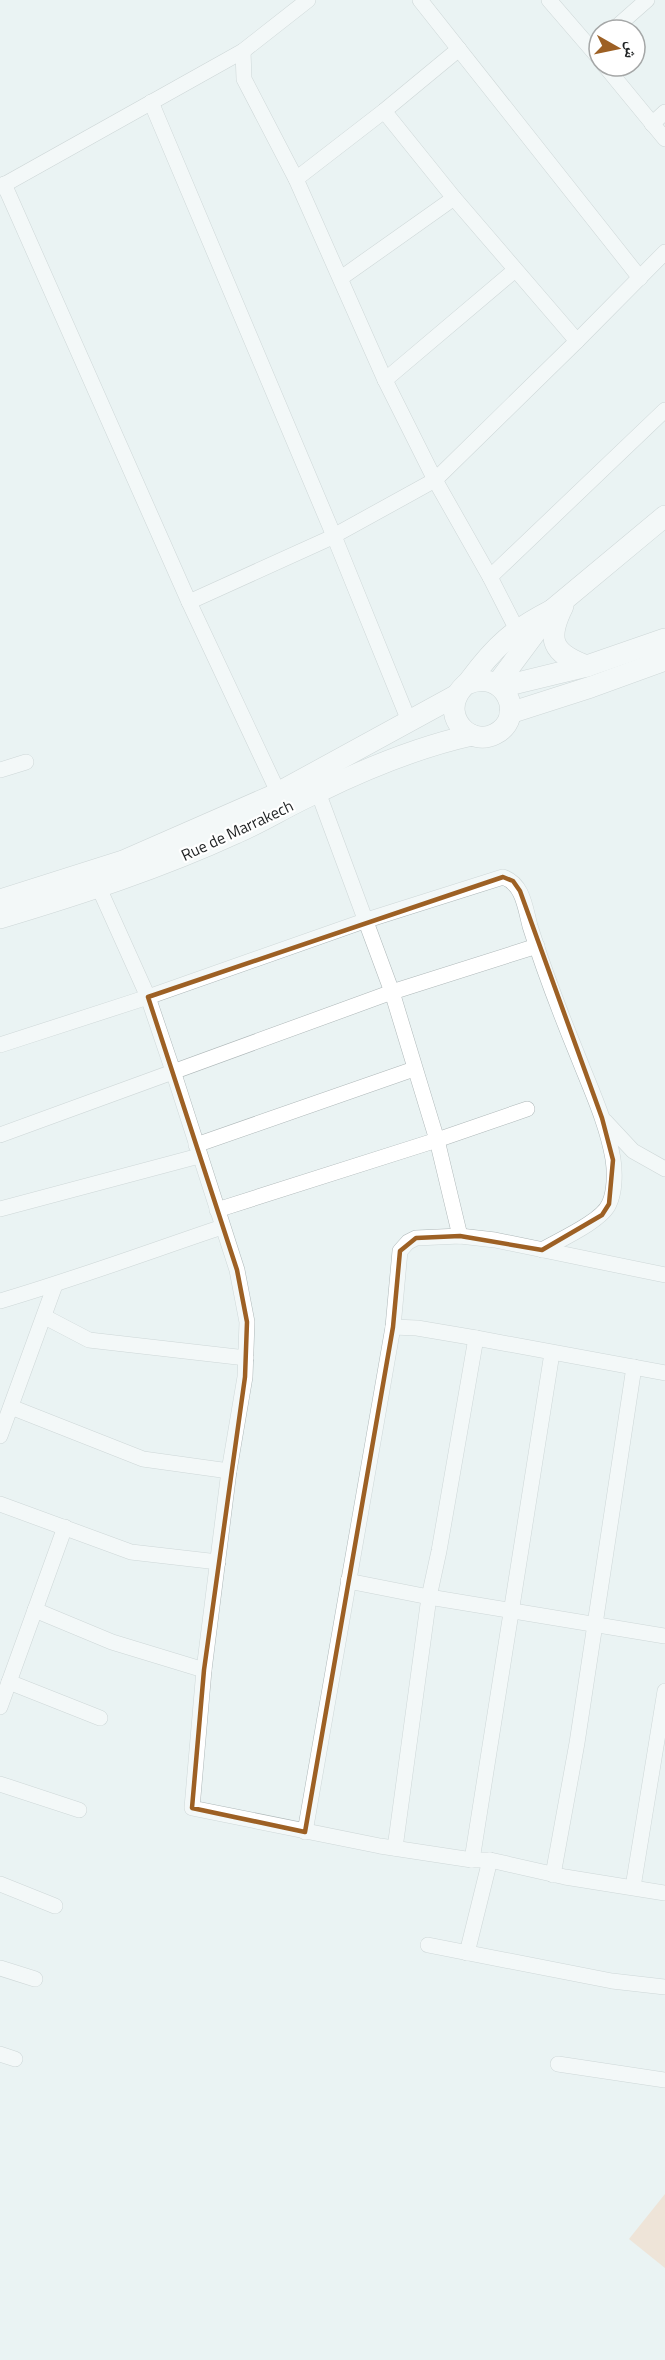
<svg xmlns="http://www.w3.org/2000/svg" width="665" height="2360" viewBox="0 0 665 2360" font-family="'Titillium Web','Noto Naskh Arabic',sans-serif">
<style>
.green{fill:#f4d3b8}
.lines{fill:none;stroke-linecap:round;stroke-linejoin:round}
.street-casing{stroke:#aeb7b8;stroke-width:16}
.secondary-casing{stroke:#aeb7b8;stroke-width:22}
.street{stroke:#fff;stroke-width:15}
.secondary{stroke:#fff;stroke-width:21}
.marked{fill:none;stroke:#9d6024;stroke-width:4.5;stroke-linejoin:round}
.labels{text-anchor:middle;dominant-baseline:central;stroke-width:4.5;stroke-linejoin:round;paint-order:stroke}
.street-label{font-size:16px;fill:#1f2223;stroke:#fff}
</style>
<rect width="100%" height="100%" fill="#eaf3f3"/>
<path class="green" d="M665 2194V2268L629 2239Z"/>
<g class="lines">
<g class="street-casing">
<g id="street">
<path d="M420 0 640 278"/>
<path d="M549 0 599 58"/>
<path d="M613 30 647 0"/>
<path d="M243 51 244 79 296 179 385 380 435 480 490 577 517 630"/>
<path d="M605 66 665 139"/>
<path d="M151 102 334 536 409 721"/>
<path d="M384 111 454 198 577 341"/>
<path d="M652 124 665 112"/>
<path d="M296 179 384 111 459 49"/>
<path d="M4 184 189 602 278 792"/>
<path d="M0 187 243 51 308 0"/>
<path d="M341 278 454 198"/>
<path d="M385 380 515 270"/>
<path d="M490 577 665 410"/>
<path d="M189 602 328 539 435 480 577 341 665 252"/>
<path d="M0 770 26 762"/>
<path d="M318 792 392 992 437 1140 460 1236"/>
<path d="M99 888 148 997 174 1074 237 1270 247 1322 245 1377 229 1471 204 1670 192 1808 380 1846 472 1860H490L565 1877 665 1893"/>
<path d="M0 1045 148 997 367 920 503 877C523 884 525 907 530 926 544 971 561 1015 579 1059 592 1092 607 1124 613 1159 615 1172 615 1192 609 1204 602 1221 559 1240 542 1250"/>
<path d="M605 1121 633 1151 665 1169"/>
<path d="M0 1135 392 992 537 946"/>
<path d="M196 1145 414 1069"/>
<path d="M0 1209 199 1156"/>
<path d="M217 1210 437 1140 527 1109"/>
<path d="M0 1301C75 1279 148 1252 222 1227"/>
<path d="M45 1317 89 1340 246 1358"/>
<path d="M393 1327 417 1328 476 1338 665 1373"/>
<path d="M11 1407 143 1459 229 1471"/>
<path d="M0 1436 55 1285"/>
<path d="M0 1504 131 1552 218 1562"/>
<path d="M348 1581 429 1597 665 1636"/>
<path d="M35 1610 112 1642 204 1670"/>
<path d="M9 1682 100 1718"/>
<path d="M0 1707 65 1527"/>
<path d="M0 1784 79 1810"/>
<path d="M305 1832 393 1327 400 1251 408 1242 416 1238 460 1236 495 1240 665 1275"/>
<path d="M395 1848 429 1597 439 1551 476 1338"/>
<path d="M472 1860 552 1353"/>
<path d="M553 1875 577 1743 634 1367"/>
<path d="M0 1884 55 1906"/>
<path d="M633 1887 665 1691"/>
<path d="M428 1945 612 1981 665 1987"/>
<path d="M467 1953 490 1860"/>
<path d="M0 1968 35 1979"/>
<path d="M0 2054 15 2059"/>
<path d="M558 2064 665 2080"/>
</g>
</g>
<g class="secondary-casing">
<g id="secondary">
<path d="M563 606C546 640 552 653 587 666"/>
<path d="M467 684C504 667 528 717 495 734 470 747 444 718 458 694 461 688 466 685 470 680 496 645 513 630 552 610"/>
<path d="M497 684 552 610 665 516"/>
<path d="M501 687 587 666 665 639"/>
<path d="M510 713 591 687 665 660"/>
<path d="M0 900 123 861 274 795 457 695"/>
<path d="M0 918C80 894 160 868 236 833 264 821 290 804 318 792 367 768 418 747 472 735"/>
</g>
</g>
<use href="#street" class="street"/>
<use href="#secondary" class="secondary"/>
</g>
<path d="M0 0H665V2360H0ZM503 877 513 881 520 891 602 1118 613 1160 609 1204 602 1215 542 1250 460 1236 416 1238 400 1251 393 1327 305 1832 192 1808 204 1670 245 1377 247 1322 237 1270 148 997Z" fill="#eaf3f3" fill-opacity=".55" fill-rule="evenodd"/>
<path class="marked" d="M503 877 513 881 520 891 602 1118 613 1160 609 1204 602 1215 542 1250 460 1236 416 1238 400 1251 393 1327 305 1832 192 1808 204 1670 245 1377 247 1322 237 1270 148 997Z"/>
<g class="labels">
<g class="street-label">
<text transform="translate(237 830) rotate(-25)">Rue de Marrakech</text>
</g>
</g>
<g transform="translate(617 48) rotate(99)"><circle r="28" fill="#ffffff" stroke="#a5a7a7" stroke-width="1.5"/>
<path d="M0-4.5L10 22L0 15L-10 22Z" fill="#9d6024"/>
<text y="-9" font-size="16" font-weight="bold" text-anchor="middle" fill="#1f2223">ش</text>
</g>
</svg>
